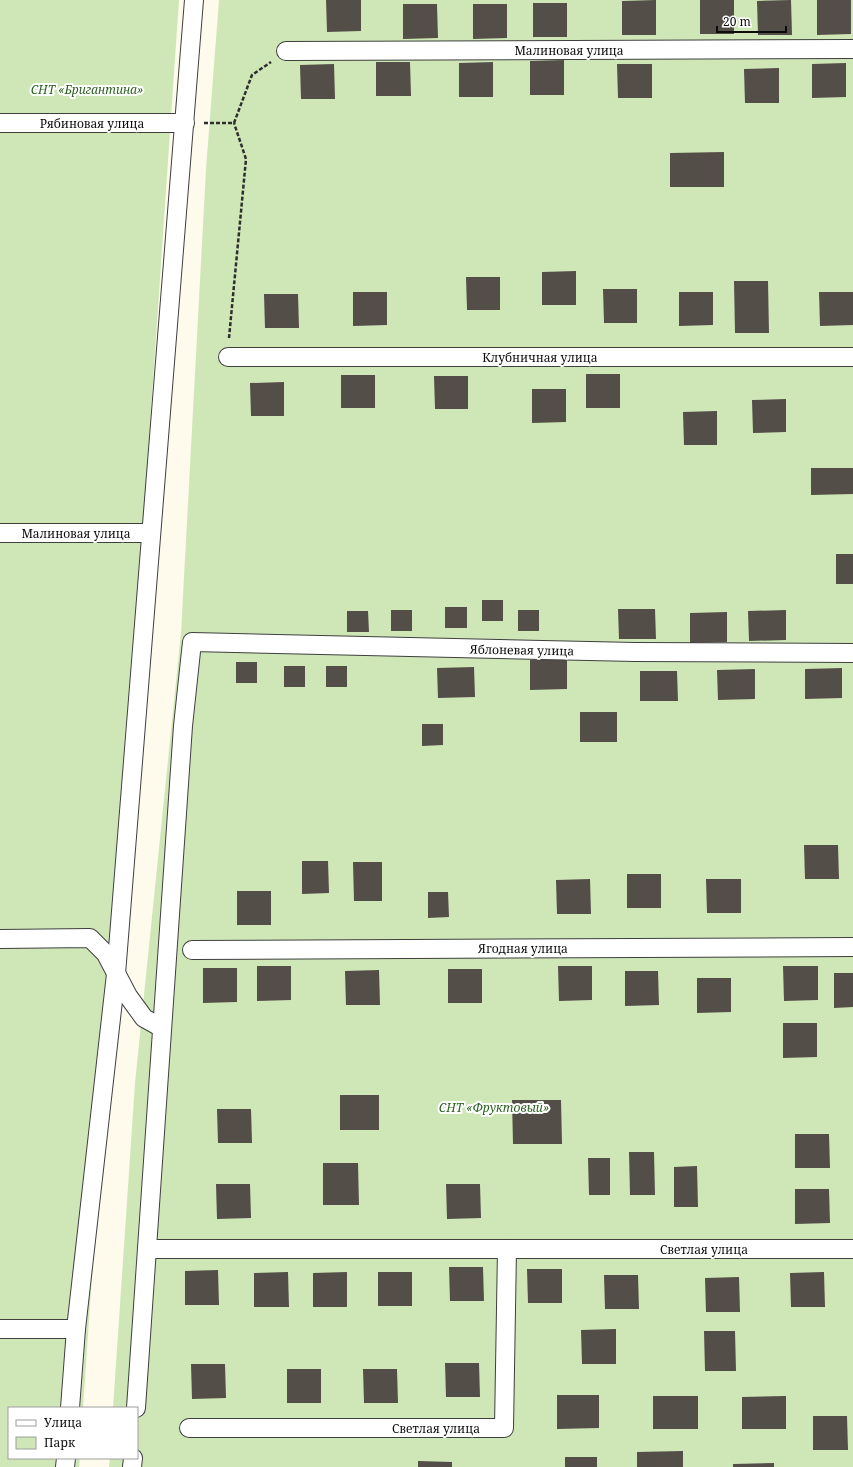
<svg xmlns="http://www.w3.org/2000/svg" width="853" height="1467" viewBox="0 0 853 1467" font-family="'Noto Serif',serif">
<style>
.green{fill:#cfe7b7}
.building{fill:#544e49}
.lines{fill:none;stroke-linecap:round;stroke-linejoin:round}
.street-casing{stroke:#3f3f3f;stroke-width:20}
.path{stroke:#2e2e2e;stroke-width:2.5;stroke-dasharray:4 2;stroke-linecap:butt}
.street{stroke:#fff;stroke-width:18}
.labels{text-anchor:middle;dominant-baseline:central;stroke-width:4;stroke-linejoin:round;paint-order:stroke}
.street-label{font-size:12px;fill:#0c0c0c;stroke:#fff}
.park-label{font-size:12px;font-style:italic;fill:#2b611f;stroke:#fff}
</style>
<rect width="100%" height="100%" fill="#fefbec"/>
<g class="green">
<path d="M0 0H179L83 1408H9V1458H80L79 1467H0Z"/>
<path d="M219 0H853V1467H109L110 1458H137V1408H113L135 1083 181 633 206 169Z"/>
</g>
<g class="building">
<path d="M326 0H361V31L327 32Z"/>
<path d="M656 0V35H622V1Z"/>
<rect x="700" y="0" width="34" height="34"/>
<path d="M791 0 792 35H758L757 1Z"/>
<path d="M817 0H851V34L817 35Z"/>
<rect x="533" y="3" width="34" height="34"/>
<path d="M403 4H437L438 38 403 39Z"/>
<path d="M473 4H507V38L473 39Z"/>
<path d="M564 60V95H530V61Z"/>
<path d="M376 62H410L411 96H376Z"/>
<path d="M493 62V97H459V63Z"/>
<path d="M846 63V97L812 98V64Z"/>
<path d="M334 64 335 99H301L300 65Z"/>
<path d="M617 64H652V98H618Z"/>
<path d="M779 68V103H745L744 69Z"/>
<path d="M724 152V187H670V153Z"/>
<path d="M576 271V305H542V272Z"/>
<path d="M466 277H500V310H467Z"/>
<path d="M734 281H768L769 333H735Z"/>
<path d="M603 289H637V323H604Z"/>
<path d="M353 292H387V325L353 326Z"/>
<path d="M679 292H713V325L679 326Z"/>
<path d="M819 292H853V325L820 326Z"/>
<path d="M264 294H298L299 328H265Z"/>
<rect x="586" y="374" width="34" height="34"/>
<rect x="341" y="375" width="34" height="33"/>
<path d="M434 376H468V409H435Z"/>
<path d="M284 382V416H251L250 383Z"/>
<path d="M532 389H566V422L532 423Z"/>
<path d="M786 399V432L753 433 752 400Z"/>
<path d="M717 411V445H684L683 412Z"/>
<path d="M811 468H853V494L811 495Z"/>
<rect x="836" y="554" width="17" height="30"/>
<rect x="482" y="600" width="21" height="21"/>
<rect x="445" y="607" width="22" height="21"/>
<path d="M618 609H655L656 639H619Z"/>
<rect x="391" y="610" width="21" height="21"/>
<rect x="518" y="610" width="21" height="21"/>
<path d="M786 610V640L749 641 748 611Z"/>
<path d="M347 611H368L369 632H347Z"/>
<path d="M727 612V642L690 643V613Z"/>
<path d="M567 659V689L530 690V660Z"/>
<rect x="236" y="662" width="21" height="21"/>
<rect x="284" y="666" width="21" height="21"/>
<rect x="326" y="666" width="21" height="21"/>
<path d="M474 667 475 697 438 698 437 668Z"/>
<path d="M842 668V698L805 699V669Z"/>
<path d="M755 669V699L718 700 717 670Z"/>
<path d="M640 671H677L678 701H640Z"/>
<rect x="580" y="712" width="37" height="30"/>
<path d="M422 724H443V745L422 746Z"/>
<path d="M804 845H838L839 879H805Z"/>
<path d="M302 861H328L329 893 302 894Z"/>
<path d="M353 862H382V901H354Z"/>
<rect x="627" y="874" width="34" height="34"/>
<path d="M590 879 591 914H557L556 880Z"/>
<path d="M706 879H741V913H707Z"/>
<rect x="237" y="891" width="34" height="34"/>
<path d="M428 892H448L449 917 428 918Z"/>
<path d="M257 966H291V1000L257 1001Z"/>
<path d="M558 966H592V1000L559 1001Z"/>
<path d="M783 966H818V1000L784 1001Z"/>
<path d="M203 968H237V1002L203 1003Z"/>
<rect x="448" y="969" width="34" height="34"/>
<path d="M379 970 380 1005H346L345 971Z"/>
<path d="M625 971H658L659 1005 625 1006Z"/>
<path d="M834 973H853V1007L834 1008Z"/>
<path d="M697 978H731V1012L697 1013Z"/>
<path d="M783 1023H817V1057L783 1058Z"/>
<rect x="340" y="1095" width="39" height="35"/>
<path d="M512 1100H561L562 1144H513Z"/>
<path d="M217 1109H251L252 1143H218Z"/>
<path d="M795 1134H829L830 1168H795Z"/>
<path d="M629 1152H654L655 1195H630Z"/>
<path d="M588 1158H610V1195H589Z"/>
<path d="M323 1163H358L359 1205H323Z"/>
<path d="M697 1166 698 1207H674V1167Z"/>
<path d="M216 1184H250L251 1218 217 1219Z"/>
<path d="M446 1184H480L481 1218 447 1219Z"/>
<path d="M795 1189H829L830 1223 795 1224Z"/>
<path d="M449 1267H483L484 1301H450Z"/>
<path d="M527 1269H562V1303H528Z"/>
<path d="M218 1270 219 1305H185V1271Z"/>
<path d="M288 1272 289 1307H254V1273Z"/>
<path d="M347 1272V1307H313V1273Z"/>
<rect x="378" y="1272" width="34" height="34"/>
<path d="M824 1272 825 1307H791L790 1273Z"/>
<path d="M604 1275H638L639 1309H605Z"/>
<path d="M739 1277 740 1312H706L705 1278Z"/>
<path d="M616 1329V1364H582L581 1330Z"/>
<path d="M704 1331H735L736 1371H705Z"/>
<path d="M445 1363H479L480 1397H446Z"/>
<path d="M191 1364H225L226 1398 192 1399Z"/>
<rect x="287" y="1369" width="34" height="34"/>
<path d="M363 1369H397L398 1403H364Z"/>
<path d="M557 1395H599V1428L557 1429Z"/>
<rect x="653" y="1396" width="45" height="33"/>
<path d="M786 1396V1429H742V1397Z"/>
<path d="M813 1416H847L848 1450H813Z"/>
<path d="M683 1451V1467H637V1452Z"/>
<rect x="565" y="1457" width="32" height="10"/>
<path d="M418 1461 452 1462V1467H418Z"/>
<path d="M774 1463V1467H733V1464Z"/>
</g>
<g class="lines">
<g class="street-casing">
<g id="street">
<path d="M286 51 853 49"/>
<path d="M0 123H185"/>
<path d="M228 357H853"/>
<path d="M0 533H151"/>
<path d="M0 939 90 938 106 954 128 996 144 1018 162 1028"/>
<path d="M192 950 853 947"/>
<path d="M147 1249H853"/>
<path d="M0 1329H76"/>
<path d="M70 1408 76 1329 116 974 194 0"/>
<path d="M136 1408 183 726 192 642 635 652 853 653"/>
<path d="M189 1428H504L507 1249"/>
<path d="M65 1467 66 1458"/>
<path d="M132 1467 133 1458"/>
</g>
</g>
<g class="path">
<path d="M204 123H234L252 75 271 62"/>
<path d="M229 338 246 159 234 123"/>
</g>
<use href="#street" class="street"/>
</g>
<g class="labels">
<g class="street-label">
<text x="569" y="50">Малиновая улица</text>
<text x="92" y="123">Рябиновая улица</text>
<text x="540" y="357">Клубничная улица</text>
<text x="76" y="533">Малиновая улица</text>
<text transform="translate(522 650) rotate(1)">Яблоневая улица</text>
<text x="523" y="948">Ягодная улица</text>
<text x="704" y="1249">Светлая улица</text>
<text x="436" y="1428">Светлая улица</text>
</g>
<g class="park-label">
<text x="87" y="89">СНТ «Бригантина»</text>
<text x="494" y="1107">СНТ «Фруктовый»</text>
</g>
</g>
<rect x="8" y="1407" width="130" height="52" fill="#ffffff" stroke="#9e9e9e"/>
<rect x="16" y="1420" width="20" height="6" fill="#ffffff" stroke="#9e9e9e"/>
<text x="44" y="1427" font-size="12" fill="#0c0c0c">Улица</text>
<rect x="16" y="1437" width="20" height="12" fill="#cfe7b7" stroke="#9e9e9e"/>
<text x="44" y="1447" font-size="12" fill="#0c0c0c">Парк</text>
<path d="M717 26v6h69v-6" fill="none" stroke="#0c0c0c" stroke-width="2"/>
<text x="723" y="26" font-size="12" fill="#0c0c0c" stroke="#ffffff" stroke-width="3" paint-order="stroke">20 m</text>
</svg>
